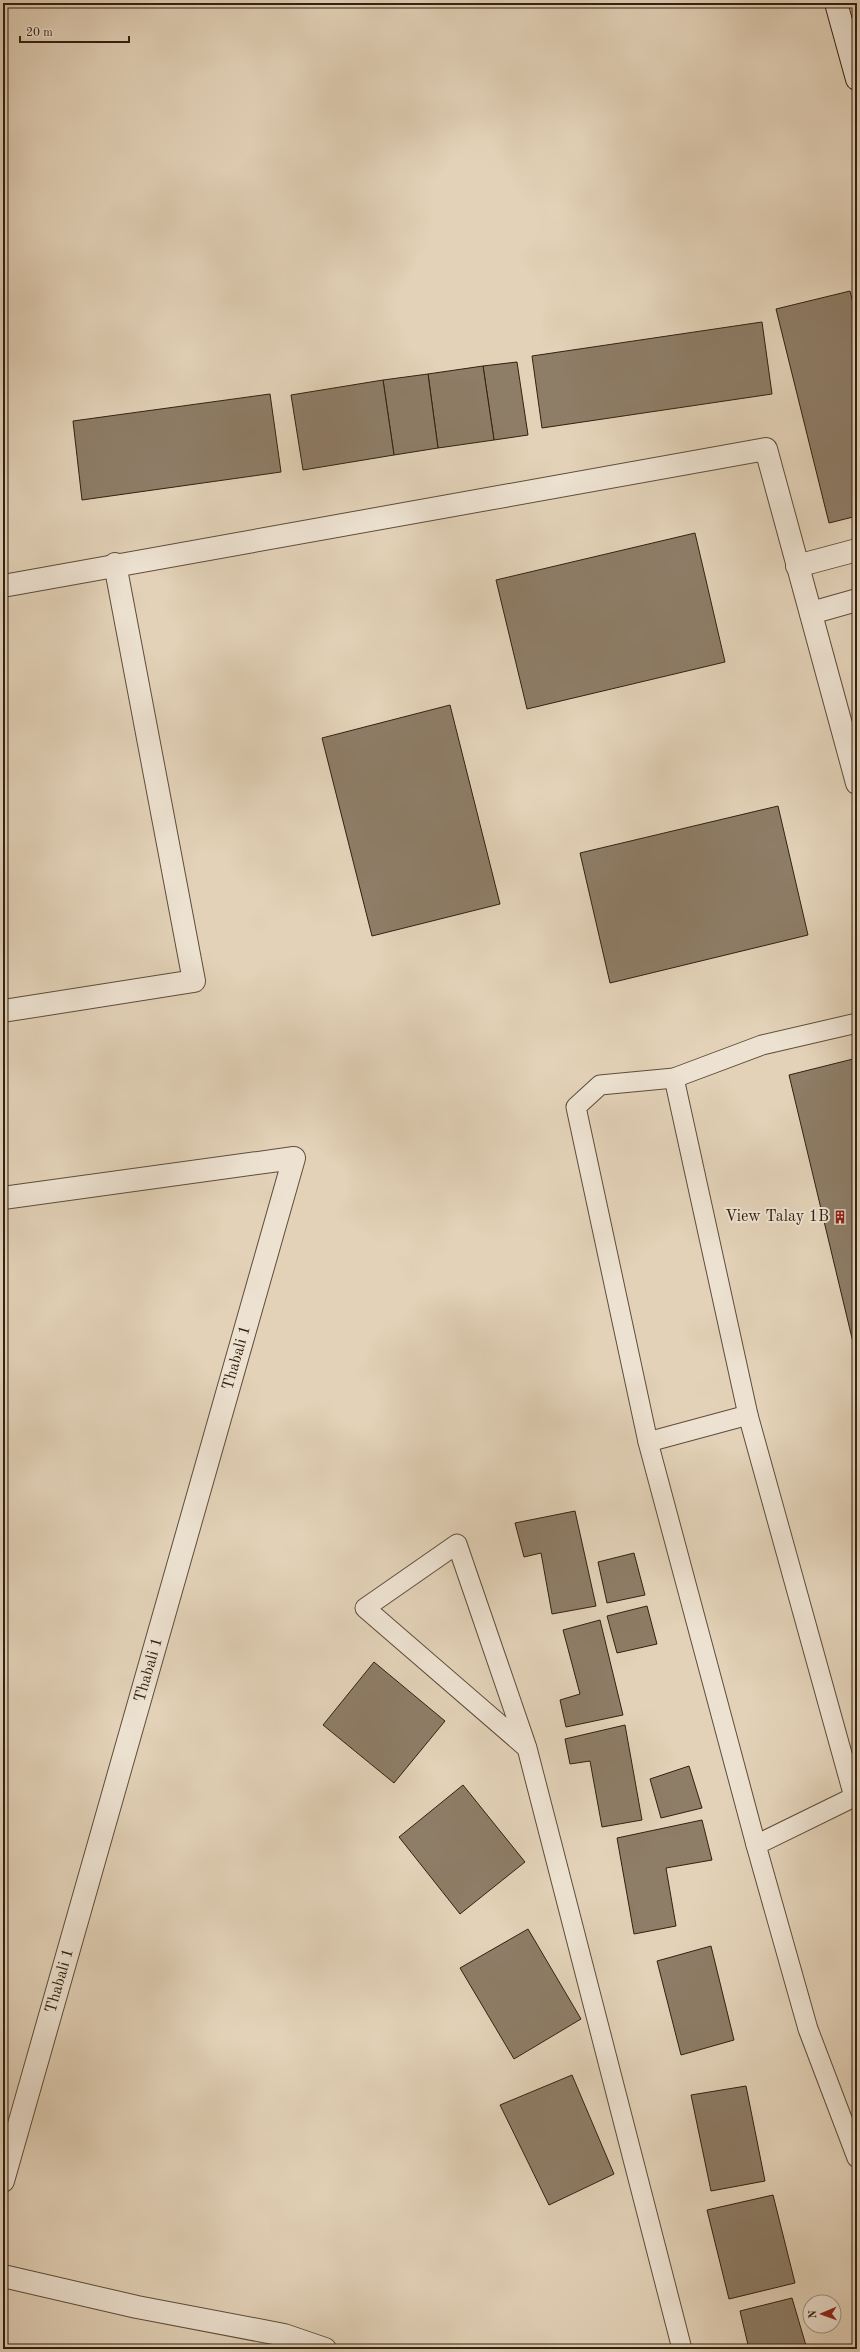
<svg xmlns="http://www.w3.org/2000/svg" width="860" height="2352" viewBox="0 0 860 2352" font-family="'Old Standard TT',serif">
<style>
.building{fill:#8e7d67;stroke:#322110}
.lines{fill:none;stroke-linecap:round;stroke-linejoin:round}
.service-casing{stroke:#5e4d3a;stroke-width:21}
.minor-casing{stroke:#5e4d3a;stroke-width:24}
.secondary-casing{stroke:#322110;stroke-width:24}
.service{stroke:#ede2d1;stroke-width:19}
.minor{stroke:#ede2d1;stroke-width:22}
.secondary{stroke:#ede2d1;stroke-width:22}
.labels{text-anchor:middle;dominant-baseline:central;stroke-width:4;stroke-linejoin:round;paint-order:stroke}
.poi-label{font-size:16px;fill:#322110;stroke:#ede2d1;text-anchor:end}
.street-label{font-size:16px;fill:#322110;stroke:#ede2d1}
</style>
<rect width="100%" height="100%" fill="#e3d2b8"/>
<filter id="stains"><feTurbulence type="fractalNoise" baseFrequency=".005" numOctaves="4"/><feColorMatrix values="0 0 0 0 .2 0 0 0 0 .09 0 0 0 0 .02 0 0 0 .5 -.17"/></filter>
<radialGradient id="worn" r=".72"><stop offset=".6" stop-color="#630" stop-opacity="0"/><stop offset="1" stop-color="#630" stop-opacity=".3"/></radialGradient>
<g class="building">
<path d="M850 291 857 320V516L829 523 776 309Z"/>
<path d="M762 322 772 394 542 428 532 356Z"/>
<path d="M517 362 528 435 494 440 483 366Z"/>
<path d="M483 366 494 440 438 448 428 374Z"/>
<path d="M428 374 438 448 394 455 383 380Z"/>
<path d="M383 380 394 455 303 470 291 395Z"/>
<path d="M270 394 281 472 82 500 73 421Z"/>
<path d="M695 533 725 662 527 709 496 580Z"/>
<path d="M450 705 500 904 372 936 322 738Z"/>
<path d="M778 806 808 935 610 983 580 853Z"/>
<path d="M857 1058V1359L789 1075Z"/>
<path d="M575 1511 596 1606 552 1614 541 1553 524 1557 515 1523Z"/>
<path d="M634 1553 645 1595 607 1603 598 1562Z"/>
<path d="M647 1606 657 1644 617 1653 607 1616Z"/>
<path d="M600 1620 623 1715 566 1727 560 1700 580 1694 563 1630Z"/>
<path d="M374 1662 445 1721 394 1783 323 1725Z"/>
<path d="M625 1725 642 1820 602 1827 590 1761 570 1764 565 1739Z"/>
<path d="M689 1766 702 1808 661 1818 650 1779Z"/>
<path d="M463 1785 525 1862 460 1914 399 1837Z"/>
<path d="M702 1820 712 1860 666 1868 676 1926 634 1934 617 1838Z"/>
<path d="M528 1929 581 2019 514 2059 460 1968Z"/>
<path d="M711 1946 734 2040 681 2055 657 1961Z"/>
<path d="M572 2075 614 2174 549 2205 500 2105Z"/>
<path d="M746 2086 765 2181 711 2191 691 2095Z"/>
<path d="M773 2195 795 2283 729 2299 707 2210Z"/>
<path d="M792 2298 807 2349H749L740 2311Z"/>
</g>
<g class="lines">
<g class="service-casing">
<g id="service">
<path d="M857 1023 762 1045 674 1078 600 1085 576 1107 648 1442 756 1845 808 2029 857 2158"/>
<path d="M674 1078 748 1415 854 1797 756 1845"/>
<path d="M648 1442 748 1415"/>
<path d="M527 1748 365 1608 457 1544 527 1748 682 2349"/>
</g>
</g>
<g class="minor-casing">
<g id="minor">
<path d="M797 566 857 550"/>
<path d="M3 586 766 449 857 783"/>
<path d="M811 613 857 600"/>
<path d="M3 1011 194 981 115 564"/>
<path d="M3 1198 294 1158 3 2181"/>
<path d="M3 2276 137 2307 284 2335 325 2349"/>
</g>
</g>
<g class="secondary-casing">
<path id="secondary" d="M836 3 857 79"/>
</g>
<use href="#service" class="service"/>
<use href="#minor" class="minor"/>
<use href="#secondary" class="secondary"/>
</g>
<defs>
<g id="building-bare" transform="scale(1.08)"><path d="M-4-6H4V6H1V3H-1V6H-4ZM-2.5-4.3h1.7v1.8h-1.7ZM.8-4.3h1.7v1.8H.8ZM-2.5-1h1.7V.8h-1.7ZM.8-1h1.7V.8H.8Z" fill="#8f2418" stroke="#ede2d1" stroke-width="2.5" paint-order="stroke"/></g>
</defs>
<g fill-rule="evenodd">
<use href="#building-bare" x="840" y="1217"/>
</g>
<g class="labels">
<g class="poi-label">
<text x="829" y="1217">View Talay 1B</text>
</g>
<g class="street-label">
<text transform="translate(237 1358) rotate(-74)">Thabali 1</text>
<text transform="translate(149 1670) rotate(-74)">Thabali 1</text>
<text transform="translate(60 1981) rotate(-74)">Thabali 1</text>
</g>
</g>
<rect width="860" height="2352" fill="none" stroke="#e3d2b8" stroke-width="16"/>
<rect x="4" y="4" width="852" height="2344" fill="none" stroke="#322110" stroke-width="2"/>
<rect x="8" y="8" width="844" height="2336" fill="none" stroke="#322110"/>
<g transform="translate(822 2314) rotate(268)"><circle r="19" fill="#ede2d1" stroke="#a29584"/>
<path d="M0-3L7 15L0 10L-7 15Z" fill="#8f2418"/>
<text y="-6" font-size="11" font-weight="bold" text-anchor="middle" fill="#322110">N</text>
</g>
<path d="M20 36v6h109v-6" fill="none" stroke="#322110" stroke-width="2"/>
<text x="26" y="36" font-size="12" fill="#322110" stroke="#ede2d1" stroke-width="3" paint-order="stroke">20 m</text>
<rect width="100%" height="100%" filter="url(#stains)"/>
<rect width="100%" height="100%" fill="url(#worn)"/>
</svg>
